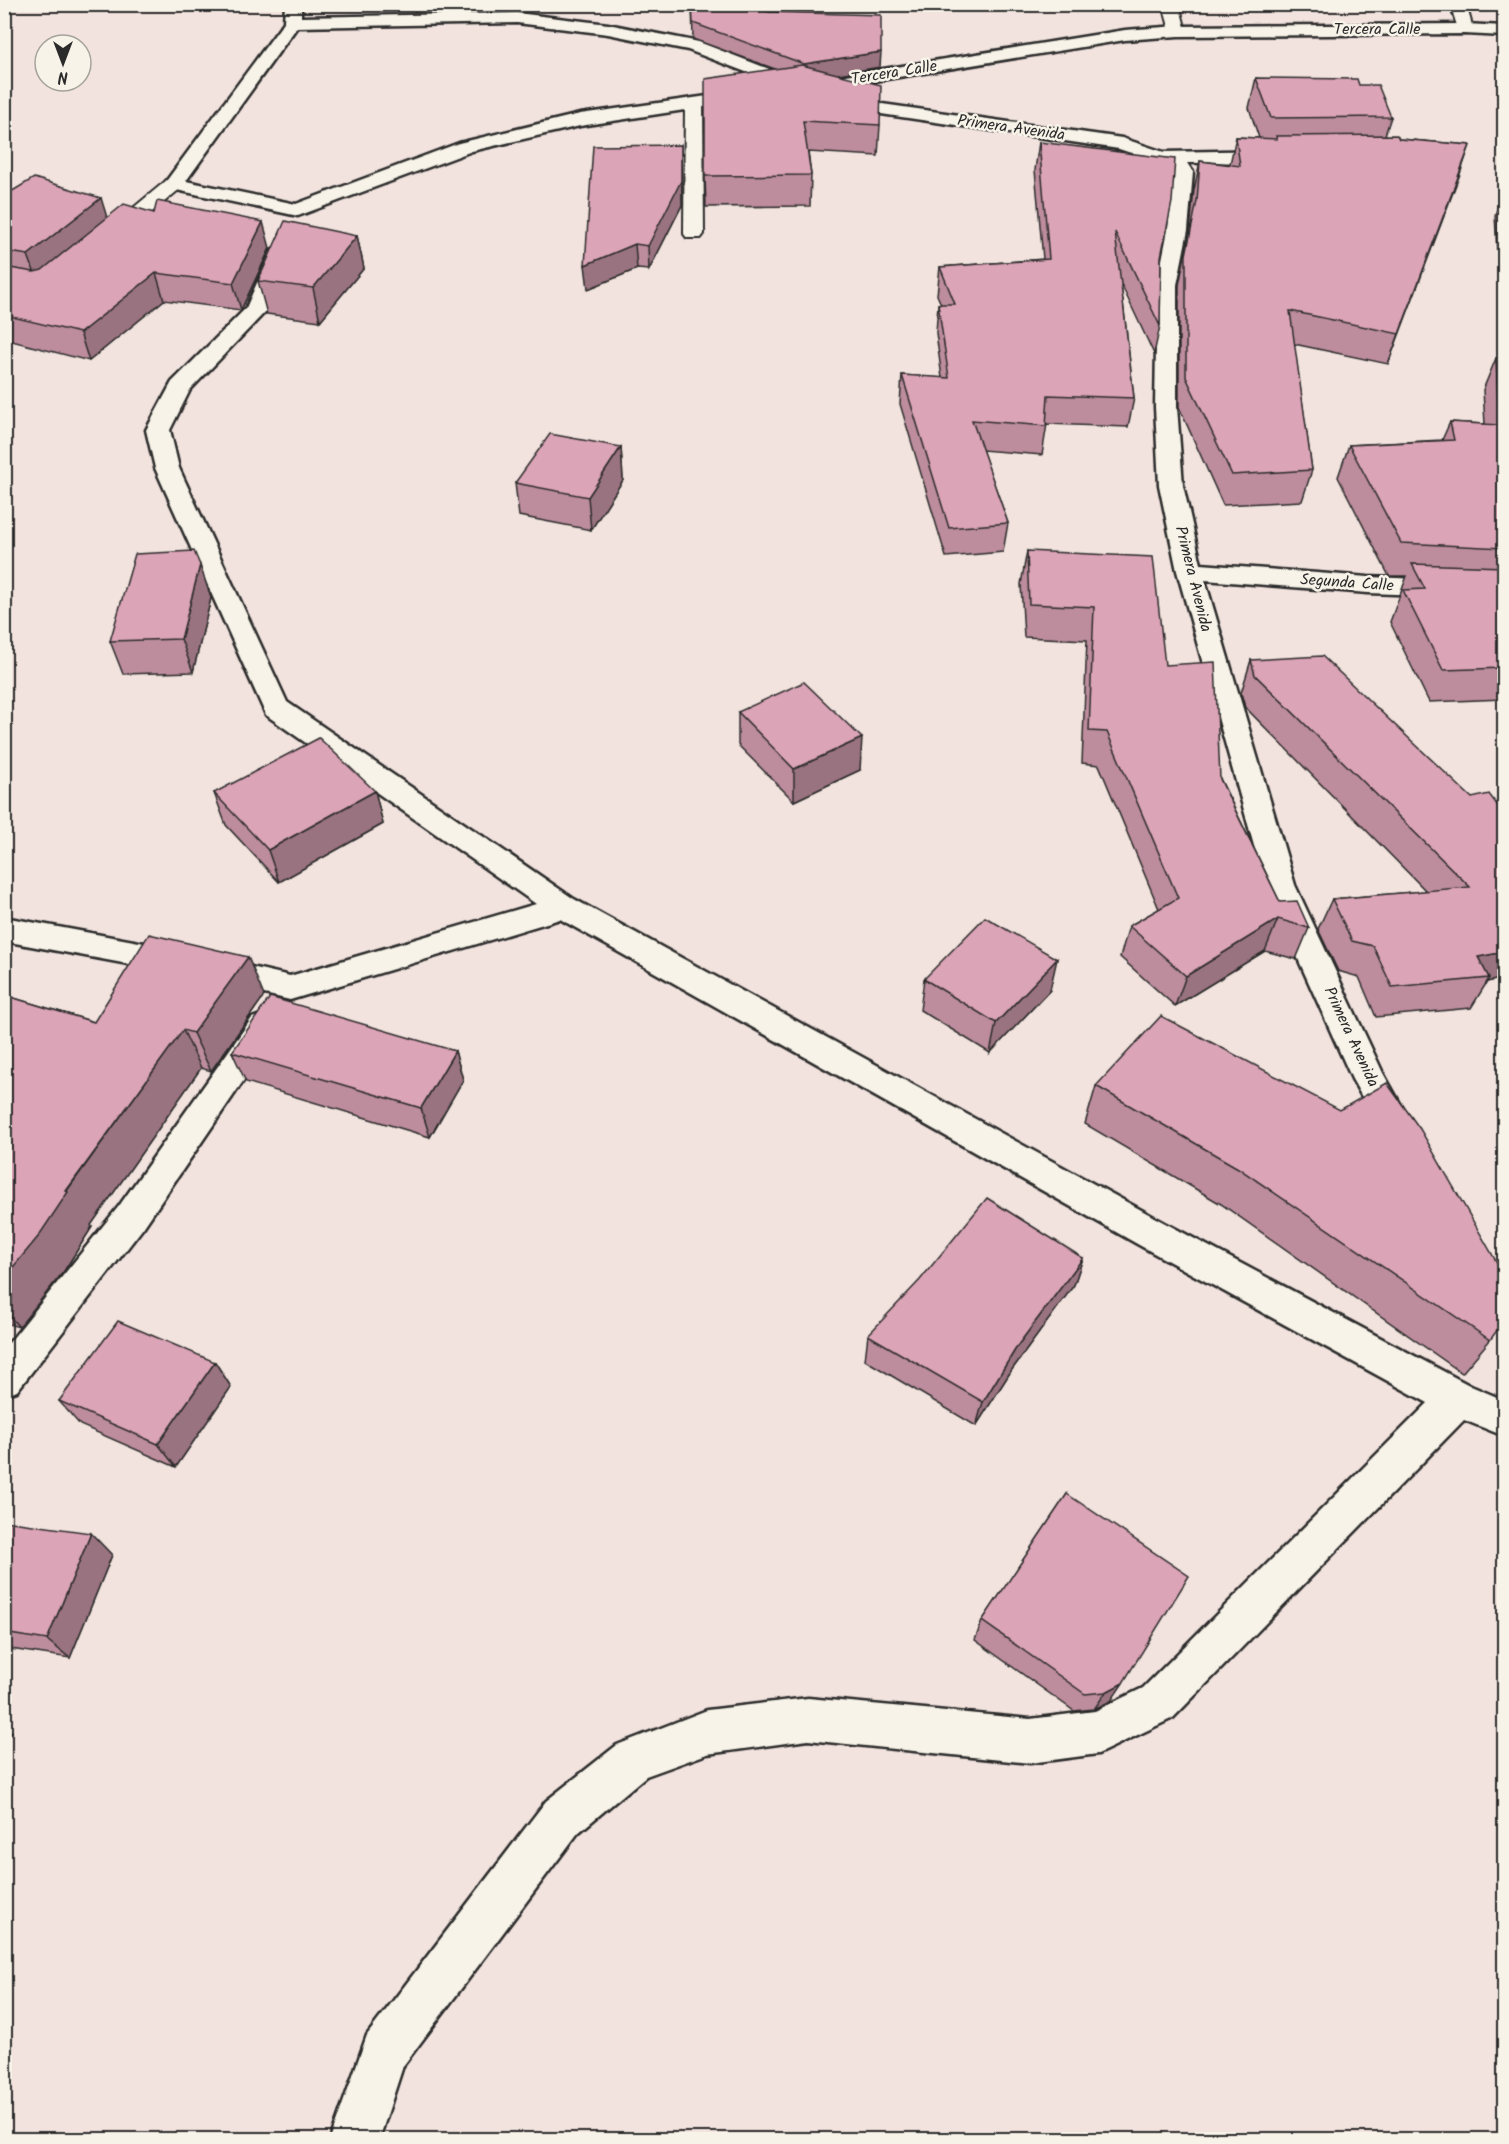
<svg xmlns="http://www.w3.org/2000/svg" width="1509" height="2144" viewBox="0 0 1509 2144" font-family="Kalam,sans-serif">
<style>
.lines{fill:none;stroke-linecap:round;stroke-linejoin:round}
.lane-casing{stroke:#2b2b2b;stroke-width:4}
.street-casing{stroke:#2b2b2b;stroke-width:5}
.lane{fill:#f7f3e8;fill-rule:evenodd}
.street{fill:#f7f3e8;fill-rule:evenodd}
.wall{fill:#bd8d9d;stroke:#2b2b2b;stroke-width:1.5}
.shaded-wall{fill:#9a7380;stroke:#2b2b2b;stroke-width:1.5}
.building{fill:#dca4b7;stroke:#2b2b2b;stroke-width:1.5}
.labels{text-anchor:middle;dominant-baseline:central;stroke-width:5;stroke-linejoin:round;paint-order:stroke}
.far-street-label{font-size:16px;fill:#2b2b2b;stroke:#f7f3e8}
</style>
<rect width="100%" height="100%" fill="#f2e3de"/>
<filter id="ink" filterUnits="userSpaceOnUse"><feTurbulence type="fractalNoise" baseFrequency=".0167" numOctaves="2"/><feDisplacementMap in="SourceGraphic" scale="12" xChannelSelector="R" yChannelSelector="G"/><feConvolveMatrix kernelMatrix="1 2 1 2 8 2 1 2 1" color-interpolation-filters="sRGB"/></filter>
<g filter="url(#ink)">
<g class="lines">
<g class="lane-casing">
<g id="lane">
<path d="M1163 4H1179L1186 31 1184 34H1172L1170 31Z"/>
<path d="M1450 4H1466L1473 29 1471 32H1459Z"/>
<path d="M694 99 700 100 703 104 704 234 701 238H687L684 234 685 104 688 100Z"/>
<path d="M174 178 181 180 183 184 181 188 117 241H103L100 237 103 233 167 180Z"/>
</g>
</g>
<g class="street-casing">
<g id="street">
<path d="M285 4H301V17L517 13 608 24 699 42 803 82 1125 30 1178 26 1465 24 1504 26V36L1465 34 1178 36 1125 40 801 93 688 50 608 34 517 23 297 27 186 181 296 204 459 143 580 114 750 90 756 91 759 95 756 99 750 100 580 126 472 151 298 216 167 188 164 184 167 180 284 22Z"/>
<path d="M836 92 882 104 1122 138 1164 152 1275 150 1282 152 1284 156 1282 160 1275 162 1187 163 1193 172 1188 230 1177 285V407L1183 485 1201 564 1368 577 1504 582V598L1368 593 1205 580 1295 885 1383 1073 1415 1130 1410 1140 1398 1144 1386 1140 1352 1079 1265 885 1177 571 1159 485 1155 407 1157 285 1168 230 1173 172 1170 166 1119 149 881 114 830 101 827 97 830 93Z"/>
<path d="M280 247 287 249 290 253 267 310 190 390 170 430 179 468 287 702 574 899 1165 1223 1471 1386 1504 1400V1436L1464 1420 1173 1718 1098 1754 1030 1763 808 1740 707 1754 646 1776 578 1833 403 2066 379 2140H330L367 2035 546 1801 617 1745 707 1710 808 1698 1030 1719 1095 1711 1143 1688 1428 1403 1139 1245 560 919 290 1000 166 971 4 941V917L166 947 290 976 536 904 266 715 155 468 146 430 172 382 246 308 270 253 273 249Z"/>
<path d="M263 1014 274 1018 279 1027 274 1036 143 1228 17 1391 4 1396V1349L119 1206 252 1018Z"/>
</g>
</g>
<use href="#lane" class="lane"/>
<use href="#street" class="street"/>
</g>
<g class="wall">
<path d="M692 4 880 67 837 74 880 125 878 156 808 152 811 175 810 206 706 207 705 176 775 69 693 39Z"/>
<path d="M1504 28V45L1501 38Z"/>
<path d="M1256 78 1391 117 1385 135 1399 139 1470 145 1388 364 1294 344 1312 470 1302 501 1223 505 1179 407V285L1190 230 1194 190 1200 161 1230 164 1236 137 1259 138 1249 108Z"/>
<path d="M1039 142 1161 257 1160 326 1154 354 1121 284 1134 398 1128 427 1047 424 1042 455 982 450 1008 523 1003 552 946 557 900 404 902 375 942 378 936 333 938 304H941L937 295 940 267 1043 259 1035 170Z"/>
<path d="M681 145 682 205 649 270 637 269 588 289Z"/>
<path d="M1504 189V699L1429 702 1390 622 1407 576H1389L1338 477 1349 445 1442 440 1450 422 1485 424 1483 390 1496 358 1503 359 1495 215Z"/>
<path d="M4 196 107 218 270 248 241 310 164 300 89 361 4 339Z"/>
<path d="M357 236 364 268 320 321 267 314 258 281Z"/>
<path d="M621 447 623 480 591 530 519 516 515 483Z"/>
<path d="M1027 551 1165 665 1280 902 1309 928 1296 959 1265 951 1175 1006 1120 957 1129 926 1159 909 1099 765 1082 763 1087 640 1024 637 1021 584Z"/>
<path d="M211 598 193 672 123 674 110 641Z"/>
<path d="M1251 660 1472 798 1504 978 1487 982 1471 1008 1376 1017 1359 977 1338 971 1318 929 1332 899 1426 891 1245 707 1241 693Z"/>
<path d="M738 712 860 770 794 801 738 745Z"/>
<path d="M375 791 383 824 279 882 226 825 214 793Z"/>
<path d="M924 979 1050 990 990 1053 920 1010Z"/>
<path d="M4 995 94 1022 264 996 211 1071 201 1068 91 1225 92 1227 64 1271 19 1327 4 1323Z"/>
<path d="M455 1051 463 1080 430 1137 246 1082 232 1052Z"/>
<path d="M1096 1086 1340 1110 1490 1340 1462 1373 1221 1204 1085 1124Z"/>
<path d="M1083 1258 1074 1285 1011 1371 976 1426 865 1360 868 1335Z"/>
<path d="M215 1362 231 1387 176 1467 80 1425 59 1401Z"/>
<path d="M1067 1494 1111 1701 1094 1709 1074 1711 975 1640 982 1621Z"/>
<path d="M4 1521 112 1555 70 1658 4 1648Z"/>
</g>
<g class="shaded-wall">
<path d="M881 52 880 67 803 80 804 64Z"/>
<path d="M681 145 682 205 649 270 648 246Z"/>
<path d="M1470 145 1460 174 1388 364 1399 334Z"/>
<path d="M101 198 109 224 38 282 28 255Z"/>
<path d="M263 222 270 248 241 310 233 283Z"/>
<path d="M357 236 364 268 320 321 313 288Z"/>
<path d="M635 244 637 269 588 289 585 265Z"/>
<path d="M156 273 164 300 89 361 80 333Z"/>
<path d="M621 447 623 480 591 530 588 497Z"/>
<path d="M200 565 211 598 193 672 181 639Z"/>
<path d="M862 738 860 770 794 801V769Z"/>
<path d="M375 791 383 824 279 882 268 850Z"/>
<path d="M1278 919 1265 951 1175 1006 1186 976Z"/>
<path d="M1504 952V978L1487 982 1489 978 1478 957Z"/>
<path d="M248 957 264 996 211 1071 193 1033Z"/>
<path d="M1057 959 1050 990 990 1053 996 1023Z"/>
<path d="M183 1030 201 1068 91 1225 92 1227 64 1271 19 1327 4 1310V1278Z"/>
<path d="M455 1051 463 1080 430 1137 421 1108Z"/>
<path d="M1083 1258 1074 1285 1011 1371 976 1426 983 1402 1018 1345Z"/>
<path d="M215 1362 231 1387 176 1467 158 1444Z"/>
<path d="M91 1533 112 1555 70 1658 47 1640Z"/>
<path d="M1123 1683 1111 1701 1094 1709 1106 1692Z"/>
<path d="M4 1727 12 1732 4 1743Z"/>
</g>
<g class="building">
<path d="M692 4H730L770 12 881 15V52L804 64 693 23Z"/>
<path d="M802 65 881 85 880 125 803 121 811 175 705 176V79Z"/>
<path d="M1256 78 1357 79 1359 85H1378L1391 117 1271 118Z"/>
<path d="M1397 135 1399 139 1470 145 1399 334 1290 311 1312 470 1232 475 1186 377V255L1197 201 1200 161 1240 166 1236 137 1277 139 1276 136Z"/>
<path d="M1039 142 1175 159 1172 202 1161 257 1160 326 1115 232 1134 398 1048 395 1046 426 972 420 1008 523 949 528 902 375 949 378 938 304H955L940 267 1049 259Z"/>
<path d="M681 145V181L648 246 635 244 585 265 593 146Z"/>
<path d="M34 178 101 198 28 255 4 251V196Z"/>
<path d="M157 201 263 222 233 283 156 273 80 333 4 315V267L34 272 42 270 124 204 154 213Z"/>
<path d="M285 221 357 236 313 288 258 281Z"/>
<path d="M1496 358 1504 359V548L1401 543 1349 445 1454 440 1450 422 1499 425Z"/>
<path d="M550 434 621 447 588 497 515 483Z"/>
<path d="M194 551 200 565 181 639 110 641 135 554Z"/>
<path d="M1027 551 1153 557 1165 665 1215 662 1220 779 1280 902 1297 901 1309 928 1278 919 1186 976 1129 926 1178 898 1107 732 1089 731 1094 607 1029 604Z"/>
<path d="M1412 564 1504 567V668L1443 670 1403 590 1425 589Z"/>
<path d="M1322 656 1472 798 1489 794 1504 814V952L1478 957 1489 978 1392 987 1373 946 1352 941 1332 899 1470 887 1255 675 1251 660Z"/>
<path d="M804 682 862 738 794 769 738 712Z"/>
<path d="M319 738 375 791 268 850 214 793Z"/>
<path d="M985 917 1057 959 996 1023 924 979Z"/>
<path d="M149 934 248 957 193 1033 183 1030 66 1191 68 1192 38 1237 4 1278V995L94 1022Z"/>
<path d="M270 997 455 1051 421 1108 232 1052Z"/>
<path d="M1161 1016 1340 1110 1387 1083 1420 1129 1504 1275V1321L1490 1340 1238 1168 1096 1086Z"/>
<path d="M987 1198 1083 1258 1018 1345 983 1402 868 1335 920 1280Z"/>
<path d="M118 1321 215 1362 158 1444 59 1401Z"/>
<path d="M1067 1494 1189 1576 1123 1683 1106 1692 1085 1694 982 1621Z"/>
<path d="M4 1521 91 1533 47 1640 4 1633Z"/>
</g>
</g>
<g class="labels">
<g class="far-street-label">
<text x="1377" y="29">Tercera Calle</text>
<text transform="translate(894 73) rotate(-9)">Tercera Calle</text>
<text transform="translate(1011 128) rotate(8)">Primera Avenida</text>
<text transform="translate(1193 579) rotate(76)">Primera Avenida</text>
<text transform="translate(1347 583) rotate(4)">Segunda Calle</text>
<text transform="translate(1351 1037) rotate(65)">Primera Avenida</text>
</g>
</g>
<rect width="1509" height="2144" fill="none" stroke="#f7f3e8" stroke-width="24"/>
<rect x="12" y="12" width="1485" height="2120" fill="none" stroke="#2b2b2b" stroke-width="2" filter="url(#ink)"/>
<g transform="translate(63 63) rotate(180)"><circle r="28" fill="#f7f3e8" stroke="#a5a39c" stroke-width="1.5"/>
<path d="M0-4.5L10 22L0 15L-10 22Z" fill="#2b2b2b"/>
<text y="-9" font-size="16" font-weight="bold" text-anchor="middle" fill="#2b2b2b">N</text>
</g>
</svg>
